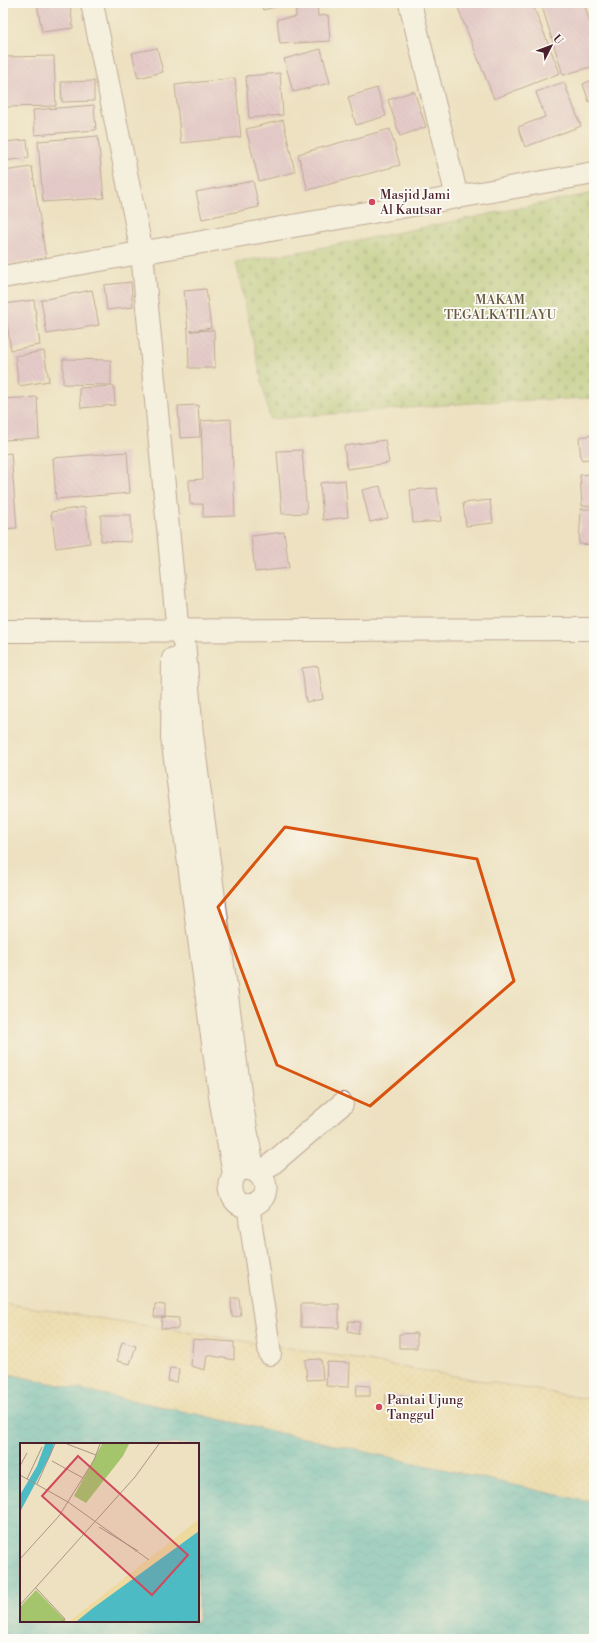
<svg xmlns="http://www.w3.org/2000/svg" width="597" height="1642" viewBox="0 0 597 1642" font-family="'Libre Bodoni',serif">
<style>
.sand{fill:url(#sand-dots);stroke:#9c7c64}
.cemetery{fill:url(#cemetery-stones);stroke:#78724c}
.water{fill:url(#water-waves);stroke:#4c6d77;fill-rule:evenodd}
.building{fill:url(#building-back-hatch)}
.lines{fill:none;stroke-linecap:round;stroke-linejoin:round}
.minor-casing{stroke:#836360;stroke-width:24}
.highway-casing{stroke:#836360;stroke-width:24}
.minor{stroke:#fff;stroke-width:22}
.highway{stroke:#fff;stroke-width:22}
.marked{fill:none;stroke:#d8530f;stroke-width:3;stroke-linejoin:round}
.poi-dot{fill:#d1495b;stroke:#fdfcf7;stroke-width:1.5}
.labels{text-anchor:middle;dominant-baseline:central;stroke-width:3.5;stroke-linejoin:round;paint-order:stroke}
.poi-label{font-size:13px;fill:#4a1f2b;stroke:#fdfcf7;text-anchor:start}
.park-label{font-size:13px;fill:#6a5942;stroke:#fdfcf7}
.inset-road{fill:none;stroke:#ac9385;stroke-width:1}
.view{fill:#d1495b;fill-opacity:0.15;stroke:#d1495b;stroke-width:2}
.inset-edge{fill:none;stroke:#4a1f2b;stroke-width:2}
</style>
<defs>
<pattern id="sand-dots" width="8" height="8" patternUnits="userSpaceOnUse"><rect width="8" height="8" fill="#eeda9e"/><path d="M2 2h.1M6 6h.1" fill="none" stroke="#cebb88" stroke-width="1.8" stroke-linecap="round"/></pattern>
<pattern id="cemetery-stones" width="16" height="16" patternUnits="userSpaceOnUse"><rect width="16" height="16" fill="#a5c56d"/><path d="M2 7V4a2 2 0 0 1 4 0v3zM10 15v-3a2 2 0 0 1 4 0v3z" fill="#889f5a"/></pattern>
<pattern id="water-waves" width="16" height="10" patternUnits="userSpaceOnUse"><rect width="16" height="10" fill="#4dbbc3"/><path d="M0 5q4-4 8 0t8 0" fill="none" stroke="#42979f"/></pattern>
<pattern id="building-back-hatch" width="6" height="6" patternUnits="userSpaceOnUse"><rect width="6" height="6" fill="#daaed2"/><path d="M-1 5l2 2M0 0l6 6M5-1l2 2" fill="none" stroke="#bd95b4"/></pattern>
</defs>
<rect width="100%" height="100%" fill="#fdfcf7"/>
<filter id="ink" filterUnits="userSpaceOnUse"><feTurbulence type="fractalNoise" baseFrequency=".025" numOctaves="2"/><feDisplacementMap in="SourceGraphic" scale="8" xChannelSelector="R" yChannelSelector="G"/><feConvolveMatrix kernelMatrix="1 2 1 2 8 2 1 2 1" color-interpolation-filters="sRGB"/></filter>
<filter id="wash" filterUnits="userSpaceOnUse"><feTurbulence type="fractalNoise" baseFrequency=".012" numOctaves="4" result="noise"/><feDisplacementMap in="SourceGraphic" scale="16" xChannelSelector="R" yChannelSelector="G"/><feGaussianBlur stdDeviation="0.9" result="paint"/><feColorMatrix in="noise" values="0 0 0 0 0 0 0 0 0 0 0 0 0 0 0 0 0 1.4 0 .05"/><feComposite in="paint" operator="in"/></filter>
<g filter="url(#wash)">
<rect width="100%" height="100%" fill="#ede1c1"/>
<path class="sand" d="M3 1303 332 1355 594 1400V1503L196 1414 3 1373Z"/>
<path class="cemetery" d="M594 193V398L484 402 270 419 236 262 310 250Z"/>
<path class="water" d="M3 1373 196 1414 594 1503V1639H3ZM21 1444H198V1621H21Z"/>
<g id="blocks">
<g class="building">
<path d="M37 3H70L73 28 42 32Z"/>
<path d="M261 3H286V4L263 10Z"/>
<path d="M295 3H317L318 16 328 15 330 41 280 44 277 19 296 17Z"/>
<path d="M456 3H532L560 73 494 99Z"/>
<path d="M541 3H584L594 36V66L563 75Z"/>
<path d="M157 48 163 72 138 78 132 53Z"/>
<path d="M321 49 330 83 293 92 284 59Z"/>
<path d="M54 56 56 106 3 107V57Z"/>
<path d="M280 73 283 115 249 118 246 76Z"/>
<path d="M235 78 241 137 181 143 175 85Z"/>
<path d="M594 79V100L589 102 583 84Z"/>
<path d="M94 81V101L62 102 61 82Z"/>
<path d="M564 82 581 126 525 147 518 127 545 117 536 92Z"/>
<path d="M377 88 386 116 356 125 348 97Z"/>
<path d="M414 91 426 127 400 136 388 100Z"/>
<path d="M94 105 96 130 35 135 33 110Z"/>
<path d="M283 120 295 172 259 181 246 129Z"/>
<path d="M390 129 400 165 308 190 298 154Z"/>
<path d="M98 136 104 198 43 202 38 141Z"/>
<path d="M27 140 29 158 3 161V142Z"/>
<path d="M32 167 46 259 6 265 3 248V171Z"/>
<path d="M253 181 259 207 202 219 196 192Z"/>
<path d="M131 282 133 307 107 310 104 285Z"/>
<path d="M206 289 211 328 190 331 214 330 215 368H189L188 331 184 291Z"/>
<path d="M92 290 99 325 47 334 41 300Z"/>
<path d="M34 300 40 345 11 350 4 304Z"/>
<path d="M44 351 49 381 19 386 15 356Z"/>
<path d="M63 359 111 360V385L63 384Z"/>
<path d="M114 386 115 405 81 408 79 388Z"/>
<path d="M37 397 39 438 3 440V399Z"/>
<path d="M198 405 200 437 180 438 178 406Z"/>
<path d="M231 419 235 516 203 517V504H190L189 480 203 479 201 421Z"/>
<path d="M594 435V458L581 460 579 437Z"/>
<path d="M385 440 389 463 347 469 344 446Z"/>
<path d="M302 450 307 513 282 514 277 451Z"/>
<path d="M127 452 130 493 56 499 53 458Z"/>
<path d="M11 453 17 528 3 529V454Z"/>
<path d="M594 474V506H582L580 475Z"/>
<path d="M345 480 348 517 323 520 320 483Z"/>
<path d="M380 486 388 518 370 522 362 490Z"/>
<path d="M437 488 441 521 413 523 410 490Z"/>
<path d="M490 500 493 523 466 526 463 503Z"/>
<path d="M85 507 90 543 56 548 51 512Z"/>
<path d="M581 509H594V545L579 544Z"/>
<path d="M101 515H131V542L101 541Z"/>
<path d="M284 532 289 568 255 572 251 536Z"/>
<path d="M318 666 323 699 306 702 302 668Z"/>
<path d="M231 1298H239L241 1316 232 1317Z"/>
<path d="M155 1304 165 1305V1317H154Z"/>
<path d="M301 1304H339V1328L301 1327Z"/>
<path d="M162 1317 179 1318 178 1329 161 1328Z"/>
<path d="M349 1321 360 1322 358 1334 347 1332Z"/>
<path d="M417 1333V1348H399V1334Z"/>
<path d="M193 1339 234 1342V1360L207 1355 205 1370 191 1366Z"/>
<path d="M122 1342 136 1346 130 1364 117 1361Z"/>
<path d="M321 1359 323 1379 307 1380 305 1360Z"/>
<path d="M327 1362 350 1363 349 1387 326 1386Z"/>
<path d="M170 1368 179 1369 177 1382 168 1381Z"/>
<path d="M357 1385 370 1386V1396H356Z"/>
<path d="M386 1394 410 1397 409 1406 385 1404Z"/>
</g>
</g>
</g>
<g filter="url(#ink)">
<use href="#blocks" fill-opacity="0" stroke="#836360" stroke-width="1"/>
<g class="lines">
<g class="minor-casing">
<g id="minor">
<path d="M92 3 142 253 177 623 178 629 184 641 192 734 241 1100 253 1169"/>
<path d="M410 3 457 197"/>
<path d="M3 277 594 173"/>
<path d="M173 659 172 737 221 1103 234 1174C223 1192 239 1215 257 1203 279 1189 254 1156 234 1174"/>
<path d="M260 1174 342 1104"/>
<path d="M248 1205 270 1354"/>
</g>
</g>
<g class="highway-casing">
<path id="highway" d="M3 631 594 629"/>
</g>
<use href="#minor" class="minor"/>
<use href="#highway" class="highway"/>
</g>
</g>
<path d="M0 0H597V1642H0ZM285 827 477 859 514 981 370 1106 277 1065 218 907Z" fill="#ede1c1" fill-opacity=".55" fill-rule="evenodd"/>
<path class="marked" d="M285 827 477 859 514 981 370 1106 277 1065 218 907Z"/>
<g class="poi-dot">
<circle cx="372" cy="202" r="4"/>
<circle cx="379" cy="1407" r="4"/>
</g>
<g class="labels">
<g class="poi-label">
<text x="380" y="195">Masjid Jami<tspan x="380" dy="15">Al Kautsar</tspan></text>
<text x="387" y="1400">Pantai Ujung<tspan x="387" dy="15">Tanggul</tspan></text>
</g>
<g class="park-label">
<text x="500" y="300">MAKAM<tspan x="500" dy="15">TEGALKATILAYU</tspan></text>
</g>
</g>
<g transform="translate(20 1443)">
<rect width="179" height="179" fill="#ede1c1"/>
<path d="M16 147 46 178H0V164Z" fill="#a5c56d"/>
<path d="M179 76V88L57 178H50Z" fill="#eeda9e"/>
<path d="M82 1H109L103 13 66 60 54 53Z" fill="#a5c56d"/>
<path d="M25 1H34L31 11 0 69V52L17 23ZM179 88V178H57L73 165Z" fill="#4dbbc3"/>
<path class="inset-road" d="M47 1 76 12M32 18 63 35M0 23 7 10M0 32 48 59 115 107M7 36 22 4M17 41 35 1M79 84 118 108H115M118 109 129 117M0 116 39 73 74 17 80 1M16 145 45 176 42 178M0 162 115 34 139 1"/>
<path class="view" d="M58 13 168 112 132 152 22 53Z"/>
<rect width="179" height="179" class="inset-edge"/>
</g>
<rect width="597" height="1642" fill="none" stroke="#fdfcf7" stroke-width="16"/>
<g transform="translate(551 46) rotate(48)" stroke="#fdfcf7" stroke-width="3" paint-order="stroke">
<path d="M0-3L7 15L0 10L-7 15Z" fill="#4a1f2b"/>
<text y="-6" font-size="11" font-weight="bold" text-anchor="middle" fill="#4a1f2b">U</text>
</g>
</svg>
